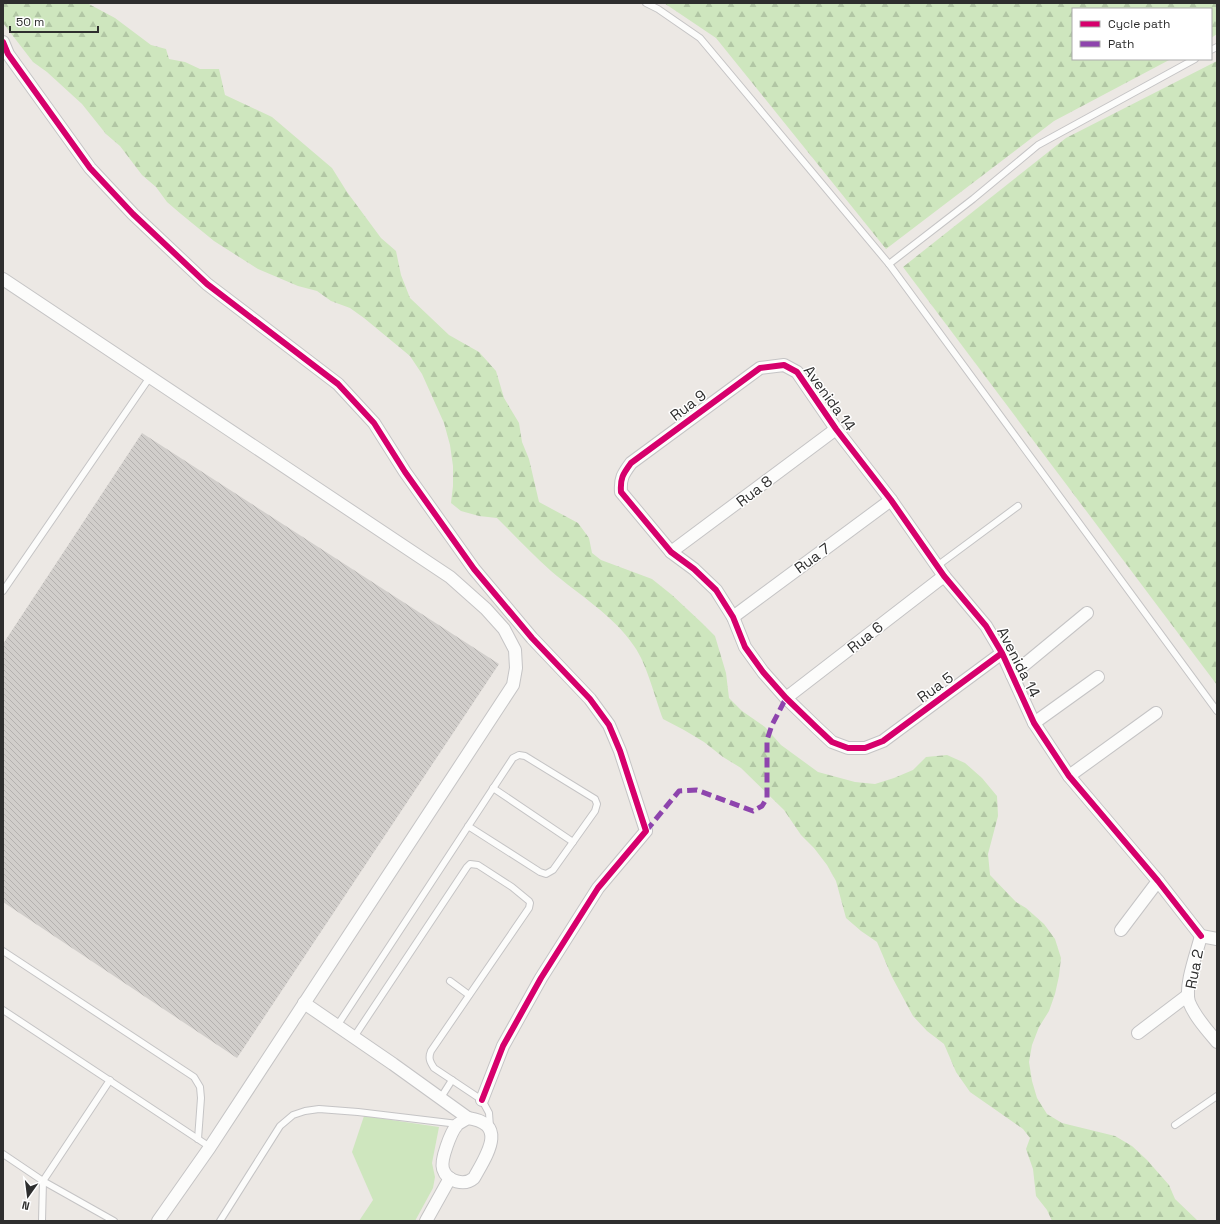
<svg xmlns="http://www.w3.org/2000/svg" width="1220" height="1224" viewBox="0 0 1220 1224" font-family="'Space Grotesk',sans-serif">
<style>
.green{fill:#cee6be}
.forest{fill:url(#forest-firs)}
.building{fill:url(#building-back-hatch)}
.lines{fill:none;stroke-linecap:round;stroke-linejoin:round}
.service-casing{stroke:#c5c4c5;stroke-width:8}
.minor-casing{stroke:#c5c4c5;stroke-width:14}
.service{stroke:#fcfcfb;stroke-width:6}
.minor{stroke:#fcfcfb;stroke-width:12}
.quiet{stroke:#8e44ad;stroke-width:5;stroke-dasharray:10 5;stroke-linecap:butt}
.cycleway-casing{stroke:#fff;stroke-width:8}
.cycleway{stroke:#d6006c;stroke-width:6}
.labels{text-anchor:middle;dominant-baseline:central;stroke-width:3;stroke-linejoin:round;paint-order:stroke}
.street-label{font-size:15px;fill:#2e2e2e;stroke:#fff}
</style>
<defs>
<pattern id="forest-firs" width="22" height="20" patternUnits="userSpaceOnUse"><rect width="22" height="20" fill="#cee6be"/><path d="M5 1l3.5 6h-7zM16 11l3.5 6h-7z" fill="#b1c6a4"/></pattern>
<pattern id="building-back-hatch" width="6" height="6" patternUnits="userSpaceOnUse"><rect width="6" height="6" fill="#d1cecb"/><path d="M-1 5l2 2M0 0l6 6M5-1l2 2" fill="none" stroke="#b4b1af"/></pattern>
</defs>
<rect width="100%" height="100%" fill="#ece8e4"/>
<path class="green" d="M364 1116 439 1127 432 1163 435 1177 433 1188 415 1221H359L373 1200 352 1152Z"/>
<g class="forest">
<path d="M3 3H87L115 18 151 45 166 49 169 59 185 62 200 69H219L225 95 272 117 332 168 347 192 381 238 396 251 401 275 410 298 449 335 479 352 496 371 504 398 519 423 522 442 529 459 539 502 578 523 589 538 592 553 601 560 652 579 672 595 702 623 715 636 726 673 729 698 742 711 765 727 781 745 818 772 855 782 875 784 894 778 913 770 926 757 947 755 965 763 982 778 997 796 998 816 988 854 990 875 1016 902 1026 908 1044 924 1055 939 1061 958 1059 976 1055 994 1049 1011 1039 1027 1032 1045 1029 1062 1032 1081 1037 1098 1047 1114 1062 1123 1115 1136 1132 1146 1147 1160 1169 1185 1175 1199 1198 1221H1052L1047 1210 1036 1196 1033 1169 1026 1149 1030 1138 1023 1129 970 1092 956 1072 944 1044 927 1031 913 1016 892 977 877 942 861 931 846 918 836 881 827 865 814 848 801 835 784 810 741 768 723 757 704 742 684 730 663 719C655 698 647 664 634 646 613 615 579 595 551 571 532 554 515 536 497 518L479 516 461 511 451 503 453 486V466L450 445 444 423 422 374 410 356 364 318 350 308 331 301 317 291 298 286 258 269 214 241 181 214 167 202 156 187 142 175 120 146 106 134 82 104 47 72 33 62 3 23Z"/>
<path d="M664 3H1217V34L1211 38V9H1073V59H1171L1054 121 886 249 716 38Z"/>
<path d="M1217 61V685L903 267 1066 138Z"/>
</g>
<path class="building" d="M142 433 499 664 237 1058 3 902V644Z"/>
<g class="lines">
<g class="service-casing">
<g id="service">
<path d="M646 3 658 9 700 38 889 264 1217 711"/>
<path d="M1211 50 1217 47"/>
<path d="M889 264 973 199 1038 145 1195 59"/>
<path d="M937 566 1018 506"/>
<path d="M3 591 150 377"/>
<path d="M493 788 573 842"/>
<path d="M3 951 194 1077 200 1087 201 1098 198 1139"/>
<path d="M450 981 469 995"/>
<path d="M3 1010 210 1147"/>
<path d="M337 1026 513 758 519 755 525 756 595 799 597 804 595 811 553 870 546 874 540 872 468 826"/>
<path d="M354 1037 467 867 470 864 478 865 512 887 529 901 530 903 529 908 431 1051C428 1058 430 1062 434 1068L482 1100 489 1113 490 1127"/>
<path d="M440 1099 452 1080"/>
<path d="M1175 1125 1217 1096"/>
<path d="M3 1154 43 1181 114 1221"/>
<path d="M42 1221 43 1181 110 1080"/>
<path d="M220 1221 280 1126 293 1115 305 1111 319 1109 358 1112 458 1124"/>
</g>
</g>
<g class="minor-casing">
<g id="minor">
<path d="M3 42 8 54 90 168 133 214 207 284 338 384 374 423 405 472 474 569 532 638 590 699 609 725 620 751 646 831 598 888 541 978 503 1046 482 1100"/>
<path d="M3 279 450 577 486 609 504 629 515 650 516 668 513 685 210 1147 158 1221"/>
<path d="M671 552 836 429"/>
<path d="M733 617 891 500"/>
<path d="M1002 653 883 741 865 748H848L832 742 816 727 786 698 763 672 745 647 733 617 716 590 694 569 671 552 621 492C620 478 623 474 631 463L760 368 784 365 797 372 836 429 891 500 944 576 986 626 1002 653 1034 723 1069 776 1158 881 1201 936"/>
<path d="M1012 675 1087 613"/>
<path d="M786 698 944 576"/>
<path d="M1034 723 1098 677"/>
<path d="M1069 776 1156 713"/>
<path d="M1121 930 1158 881"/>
<path d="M1201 936C1197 952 1184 986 1189 1002 1195 1017 1207 1030 1217 1042"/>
<path d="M1201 936 1217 939"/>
<path d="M304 1003 393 1064 468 1118"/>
<path d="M1138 1033 1188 995"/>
<path d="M468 1118C509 1124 486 1156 474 1178 465 1186 447 1182 443 1169 440 1160 451 1132 457 1125 460 1122 465 1120 468 1118Z"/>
<path d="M426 1221 450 1178"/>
</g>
</g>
<use href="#service" class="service"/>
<use href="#minor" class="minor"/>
<path class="quiet" d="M646 831 679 791 697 790 753 811 762 806 767 798V740L772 725 786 698"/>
<g class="cycleway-casing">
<g id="cycleway">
<path d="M3 42 8 54 90 168 133 214 207 284 338 384 374 423 405 472 474 569 532 638 590 699 609 725 620 751 646 831 598 888 541 978 503 1046 482 1100"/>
<path d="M1002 653 883 741 865 748H848L832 742 816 727 786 698 763 672 745 647 733 617 716 590 694 569 671 552 621 492C620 478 623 474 631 463L760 368 784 365 797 372 836 429 891 500 944 576 986 626 1002 653 1034 723 1069 776 1158 881 1201 936"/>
</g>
</g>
<use href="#cycleway" class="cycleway"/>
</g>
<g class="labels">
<g class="street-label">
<text transform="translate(830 398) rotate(54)">Avenida 14</text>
<text transform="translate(688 405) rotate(-37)">Rua 9</text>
<text transform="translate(754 491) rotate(-37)">Rua 8</text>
<text transform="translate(812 558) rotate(-36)">Rua 7</text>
<text transform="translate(865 637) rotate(-38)">Rua 6</text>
<text transform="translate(1019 662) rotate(63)">Avenida 14</text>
<text transform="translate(935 687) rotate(-36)">Rua 5</text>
<text transform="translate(1194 969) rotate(-79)">Rua 2</text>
</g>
</g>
<rect width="1220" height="1224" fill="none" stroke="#2e2e2e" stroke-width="8"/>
<rect x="1072" y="8" width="140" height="52" fill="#ffffff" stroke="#ababab"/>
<rect x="1080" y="21" width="20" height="6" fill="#d6006c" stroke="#ababab"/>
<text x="1108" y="28" font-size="12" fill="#2e2e2e">Cycle path</text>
<rect x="1080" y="41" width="20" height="6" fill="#8e44ad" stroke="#ababab"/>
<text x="1108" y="48" font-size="12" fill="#2e2e2e">Path</text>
<g transform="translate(28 1196) rotate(194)" stroke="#ffffff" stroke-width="3" paint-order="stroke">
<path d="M0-3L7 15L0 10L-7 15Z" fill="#2e2e2e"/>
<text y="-6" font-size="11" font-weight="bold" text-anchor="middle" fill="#2e2e2e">N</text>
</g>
<path d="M10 26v6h88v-6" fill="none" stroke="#2e2e2e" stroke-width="2"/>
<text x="16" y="26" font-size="12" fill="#2e2e2e" stroke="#ffffff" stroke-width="3" paint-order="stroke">50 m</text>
</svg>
